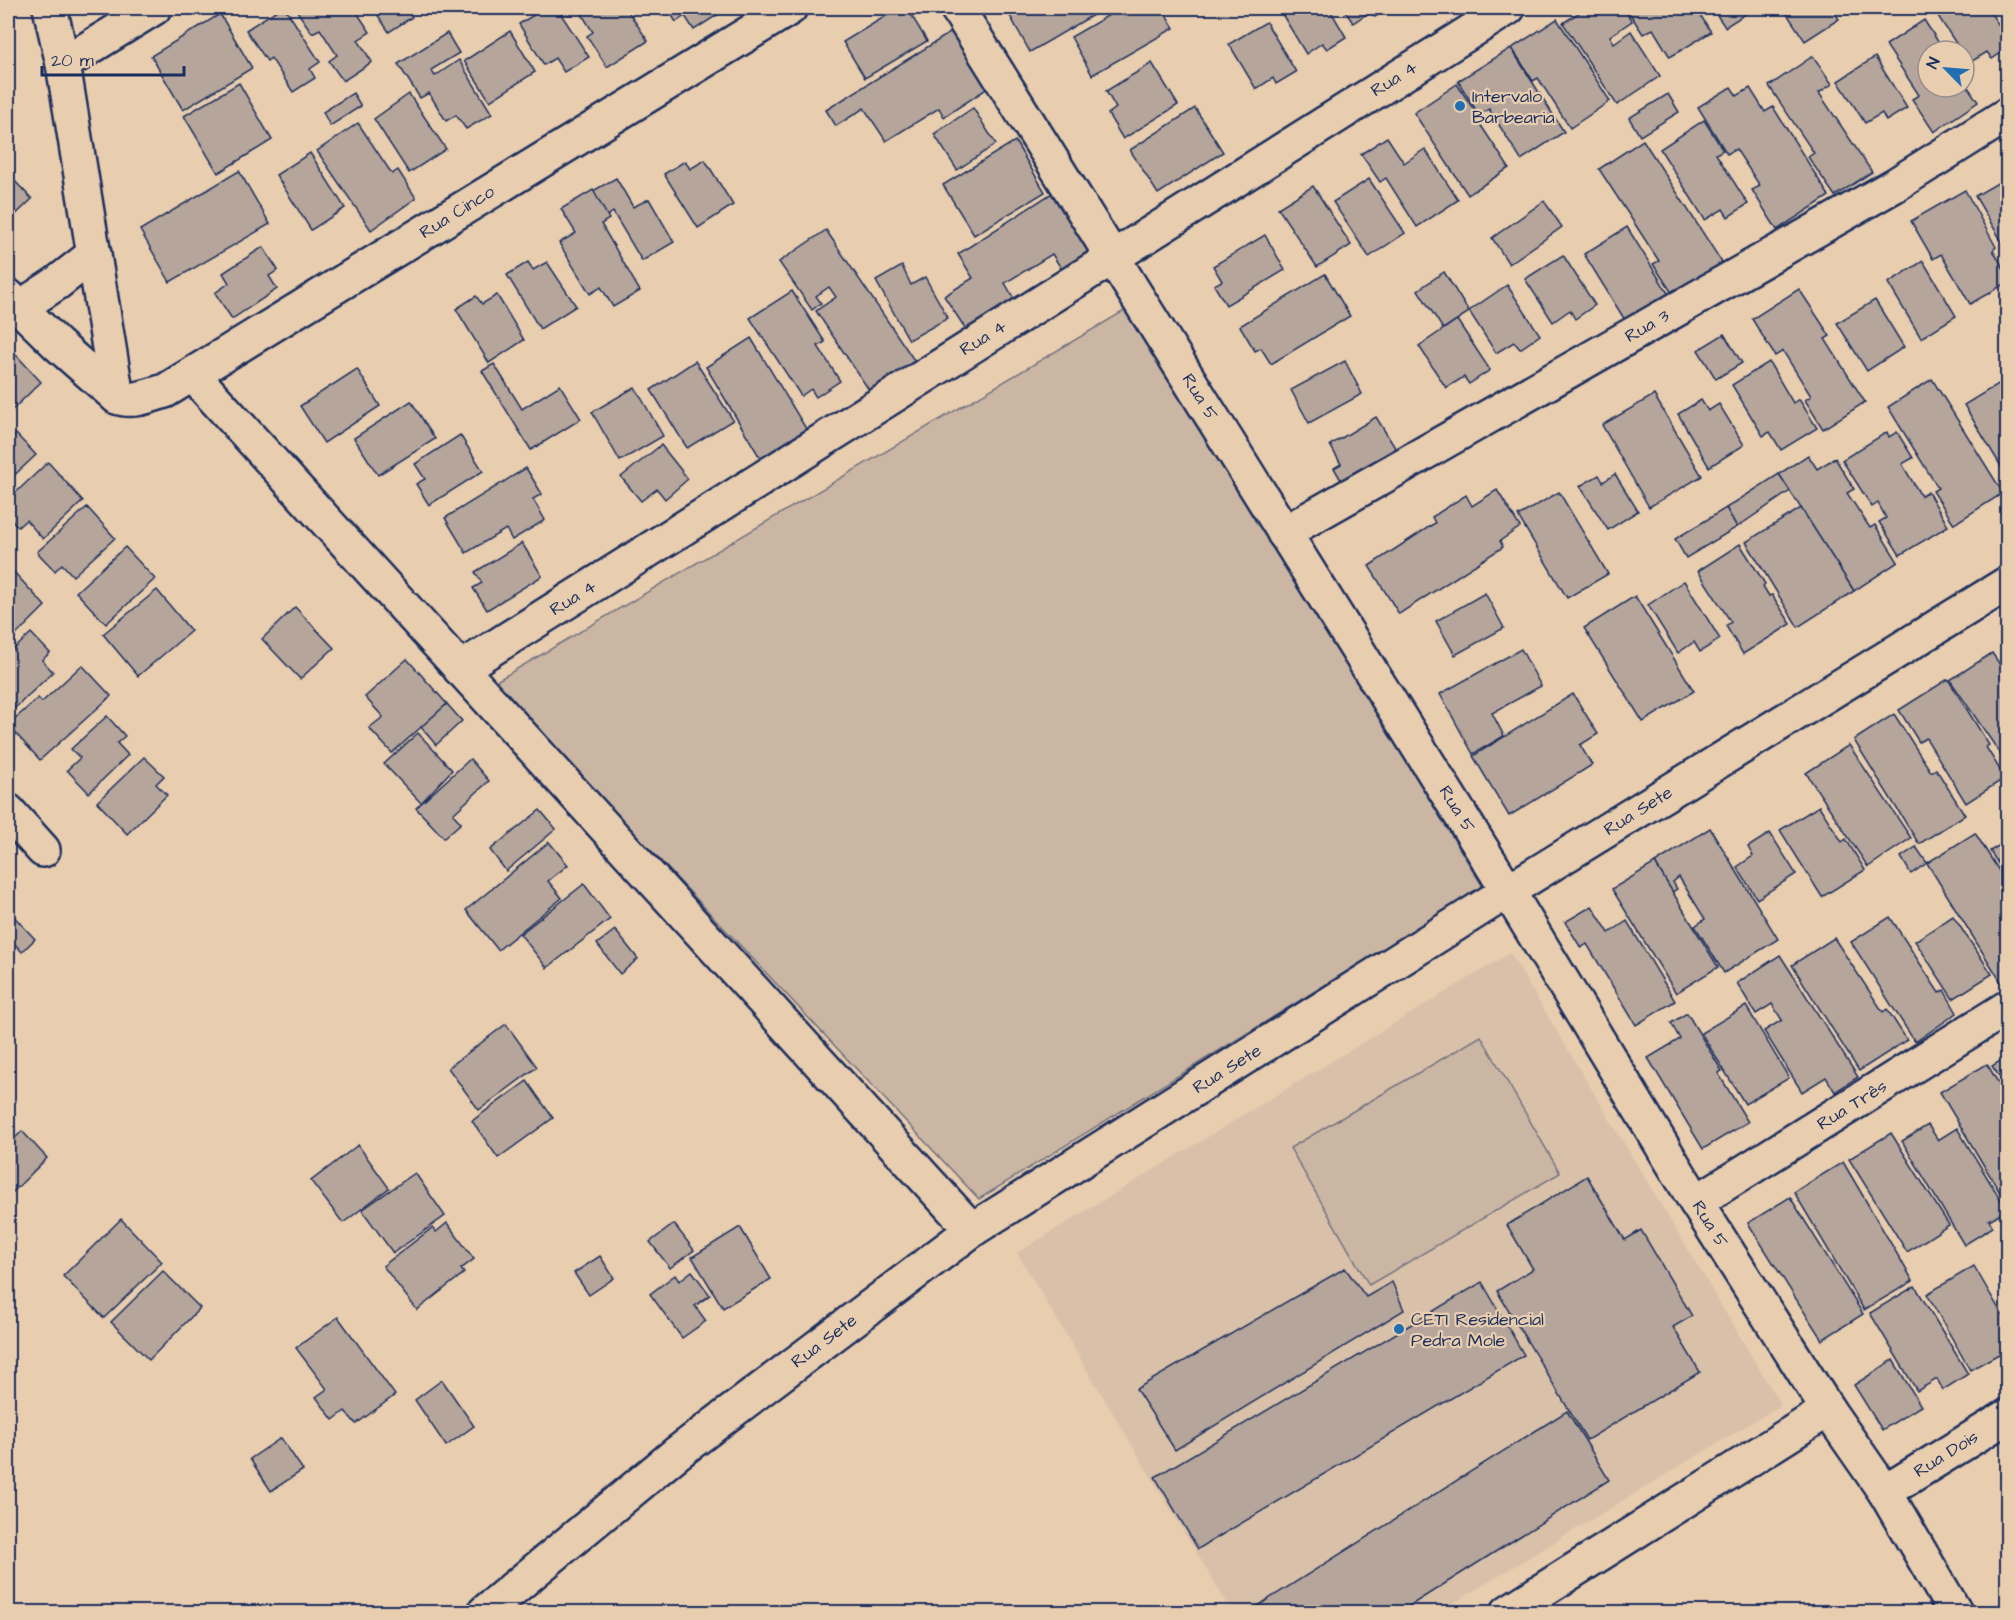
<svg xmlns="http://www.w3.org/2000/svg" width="2015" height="1620" viewBox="0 0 2015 1620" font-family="'Architects Daughter',sans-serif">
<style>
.built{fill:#d9c1a9}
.green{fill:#cab6a3;stroke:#727280;stroke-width:1.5}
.building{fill:#b5a59b;stroke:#1b2f5e;stroke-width:1.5}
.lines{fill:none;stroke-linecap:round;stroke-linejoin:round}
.street-casing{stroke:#1b2f5e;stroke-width:38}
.street{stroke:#e8cdaf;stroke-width:33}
.poi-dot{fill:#1f6fb2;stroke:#e8cdaf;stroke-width:2}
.labels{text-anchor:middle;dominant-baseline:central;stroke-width:4.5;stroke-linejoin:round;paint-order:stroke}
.street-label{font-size:18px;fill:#1b2f5e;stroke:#e8cdaf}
.poi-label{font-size:18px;fill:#1b2f5e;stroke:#e8cdaf;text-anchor:start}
</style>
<rect width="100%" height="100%" fill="#e8cdaf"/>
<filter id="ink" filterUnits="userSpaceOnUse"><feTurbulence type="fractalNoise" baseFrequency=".0167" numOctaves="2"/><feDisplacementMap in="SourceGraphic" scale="12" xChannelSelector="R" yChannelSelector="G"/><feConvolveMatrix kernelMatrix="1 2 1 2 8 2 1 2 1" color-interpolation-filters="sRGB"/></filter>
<g filter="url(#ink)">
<path class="built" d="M1510 953 1781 1405 1439 1612H1232L1017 1253Z"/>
<g class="green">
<path d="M1129 308 1483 887 979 1199 493 683Z"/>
<path d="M1481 1036 1560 1173 1369 1285 1290 1148Z"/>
</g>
<g class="building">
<path d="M280 8H285L320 62 310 69 315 78 293 92 271 58 267 61 246 30Z"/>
<path d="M295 8H354L370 32 358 40 372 62 343 81 329 61 337 55 320 29 312 33Z"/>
<path d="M373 8H407L412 17 389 32Z"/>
<path d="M545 8H557L589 57 564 72 555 58 544 65 519 24Z"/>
<path d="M578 8H626L648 41 607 67 587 36 593 32Z"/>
<path d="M667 8H728L694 30 685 16 676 22Z"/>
<path d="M899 8H907L927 41 865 78 843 42Z"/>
<path d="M1019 8H1105L1030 52 1009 14Z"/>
<path d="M1121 8H1162L1174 28 1092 75 1071 37Z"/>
<path d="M1281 8H1329L1346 37 1327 49 1322 43 1306 54 1279 9Z"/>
<path d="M1343 8H1389L1375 17 1371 11 1353 23Z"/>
<path d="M1586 8H1623L1632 21 1610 36 1614 43 1631 31 1660 76 1617 105 1563 23Z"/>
<path d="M1626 8H1696L1711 32 1670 57 1653 29 1643 34Z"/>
<path d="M1712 8H1755L1725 27Z"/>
<path d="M1783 8H1832L1839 19 1805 41Z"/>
<path d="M1944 8H1987L2008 38V48L1992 59 1987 52 1969 63 1964 56V51H1961L1936 13Z"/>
<path d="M220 14 252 68 183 110 151 56Z"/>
<path d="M1557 19 1610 101 1570 128 1538 78 1533 81 1512 48Z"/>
<path d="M1924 20 1944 51H1928V87H1964V81L1978 102 1934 132 1912 99 1919 95 1886 45Z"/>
<path d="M1266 22 1296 72 1276 84 1273 78 1256 89 1229 44Z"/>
<path d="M510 31 535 72 490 101 464 61Z"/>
<path d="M953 31 988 88 944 117 939 108 886 141 864 108 836 126 826 110Z"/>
<path d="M447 33 459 53 431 70 435 76 459 60 492 114 466 129 456 115 446 121 429 93 420 98 398 64Z"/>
<path d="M1511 48 1564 132 1521 160 1489 109 1479 115 1458 81Z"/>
<path d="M1813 56 1832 84 1819 93 1872 172 1835 196 1808 157 1814 153 1769 86Z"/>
<path d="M1875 57 1907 108 1886 121 1882 113 1865 123 1838 81Z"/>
<path d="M1152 63 1178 105 1123 139 1108 114 1116 108 1106 91Z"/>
<path d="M239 83 272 140 218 173 184 116Z"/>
<path d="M1457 84 1480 119 1478 121 1509 168 1468 195 1414 113Z"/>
<path d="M1731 87 1737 96 1750 88 1765 112 1773 107 1829 196 1777 230 1752 190 1760 186 1736 149 1727 154 1698 107Z"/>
<path d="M353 93 361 106 330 126 323 112Z"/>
<path d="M409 94 446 149 409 173 374 119Z"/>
<path d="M1668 94 1679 112 1640 136 1629 118Z"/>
<path d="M973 108 996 144 957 170 934 134Z"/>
<path d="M1195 108 1223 152 1158 194 1130 150Z"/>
<path d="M1704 120 1723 150 1716 154 1748 204 1728 217 1723 209 1705 220 1660 149Z"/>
<path d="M358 123 392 174 398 170 416 198 371 230 317 151Z"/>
<path d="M1387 137 1404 163 1425 149 1458 200 1417 227 1386 178 1380 182 1361 154Z"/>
<path d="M1643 140 1723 264 1674 296 1653 264 1659 261 1599 169Z"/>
<path d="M1015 141 1045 192 974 235 943 185Z"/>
<path d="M310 153 345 208 311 230 276 175Z"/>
<path d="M705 160 733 205 698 228 664 174 685 161 690 169Z"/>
<path d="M239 171 270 224 170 282 140 230Z"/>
<path d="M8 174 32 199 9 221 8 219Z"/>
<path d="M2008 177V252L1975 196Z"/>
<path d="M616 178 633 207 649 199 674 242 642 261 613 212 607 216 593 191Z"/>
<path d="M1369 179 1405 233 1369 257 1333 202Z"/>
<path d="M1313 186 1351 245 1317 267 1278 208Z"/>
<path d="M593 190 609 219 601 224 640 291 613 307 601 287 590 294 559 243 576 233 561 209Z"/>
<path d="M1965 190 1996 247 1993 250 2008 276V282L1970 304 1941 254 1933 259 1911 221Z"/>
<path d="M1052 193 1093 259 1066 276 1052 254 1005 283 1017 304 969 334 944 296 973 278 958 254Z"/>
<path d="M1544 201 1562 227 1509 264 1492 238Z"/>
<path d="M1627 227 1671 298 1628 325 1584 254Z"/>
<path d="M826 230 918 366 873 396 816 311 836 297 829 287 816 296 821 303 812 310 779 262Z"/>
<path d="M1265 235 1285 270 1226 305 1214 285 1222 281 1213 266Z"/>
<path d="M263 247 278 270 269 276 277 289 232 319 215 293 229 283 223 273Z"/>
<path d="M1563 255 1595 305 1575 319 1570 310 1553 322 1525 279Z"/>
<path d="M1923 261 1956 316 1921 338 1888 283Z"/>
<path d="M528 262 533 270 547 262 576 306 540 329 507 275Z"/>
<path d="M902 266 911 285 925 277 948 318 909 340 876 281Z"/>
<path d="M1444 272 1469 312 1443 329 1418 290Z"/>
<path d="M1325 274 1350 316 1271 364 1261 348 1255 351 1240 326Z"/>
<path d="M1507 285 1540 335 1520 349 1514 342 1496 353 1469 311Z"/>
<path d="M1799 289 1830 336 1825 339 1865 402 1823 429 1805 400 1811 396 1783 351 1775 356 1752 319Z"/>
<path d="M792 291 825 342 818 346 840 381 816 397 811 389 801 396 750 318Z"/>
<path d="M497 295 524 340 489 363 456 309 476 296 482 304Z"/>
<path d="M1875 300 1904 347 1867 371 1837 323Z"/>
<path d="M1457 320 1490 370 1469 384 1464 377 1446 388 1419 346Z"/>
<path d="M1724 334 1742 363 1716 379 1698 350Z"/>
<path d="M751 338 808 432 762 461 706 367Z"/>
<path d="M8 346 41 382 8 414Z"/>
<path d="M695 361 733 420 687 448 651 390Z"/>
<path d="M1345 361 1362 394 1309 423 1291 390Z"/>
<path d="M1769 362 1793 403 1799 399 1817 428 1781 450 1770 432 1763 436 1732 385Z"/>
<path d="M494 364 522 409 560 385 581 419 531 450 482 371Z"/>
<path d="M357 369 380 406 324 443 300 406Z"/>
<path d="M2008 378V478L1964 405Z"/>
<path d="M1932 379 2003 493 1954 524 1933 491 1938 488 1888 407Z"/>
<path d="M635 387 663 436 620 461 592 412Z"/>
<path d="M1654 395 1702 476 1649 507 1602 425Z"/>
<path d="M1701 400 1708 411 1719 404 1744 445 1709 467 1678 414Z"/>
<path d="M411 401 435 439 378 475 354 438Z"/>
<path d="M1376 417 1399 454 1345 487 1334 468 1341 464 1330 445Z"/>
<path d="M1887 432 1889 437 1897 432 1913 458 1902 464 1921 496 1928 492 1948 526 1900 555 1879 522 1886 518 1878 503 1872 507 1842 460Z"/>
<path d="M16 434 36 455 8 481V442Z"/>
<path d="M460 435 483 471 429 505 416 484 425 479 415 464Z"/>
<path d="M661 445 688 479 665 499 657 489 641 501 621 477Z"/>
<path d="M1808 455 1817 469 1835 458 1854 489 1847 493 1870 528 1875 525 1898 562 1854 591 1779 474Z"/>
<path d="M48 462 83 501 43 539 26 520 18 527 8 516V500Z"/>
<path d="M526 468 542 494 533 499 545 520 512 540 506 529 466 553 445 518Z"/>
<path d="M1615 474 1638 511 1608 530 1580 486 1599 475 1603 482Z"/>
<path d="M1779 474 1790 491 1737 527 1726 508Z"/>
<path d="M1497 490 1520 527 1500 541 1503 547 1399 614 1369 566 1435 523 1432 517 1466 495 1472 506Z"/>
<path d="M1559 492 1608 574 1567 598 1518 516Z"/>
<path d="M87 507 115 538 73 576 62 564 55 571 37 552Z"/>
<path d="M1726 508 1737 527 1686 558 1675 539Z"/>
<path d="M1801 508 1854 591 1798 627 1746 542Z"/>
<path d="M522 543 542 576 487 610 473 588 482 583 475 572Z"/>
<path d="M1740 544 1765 584 1763 586 1769 596 1772 595 1791 624 1743 654 1726 626 1731 622 1698 571Z"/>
<path d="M125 547 155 579 106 624 76 592Z"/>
<path d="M12 570 45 606 8 643V574Z"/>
<path d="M1684 581 1720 639 1700 652 1694 642 1678 653 1648 605Z"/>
<path d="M157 590 191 631 138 676 103 634Z"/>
<path d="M1485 593 1504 628 1455 655 1436 621Z"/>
<path d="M1635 596 1694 691 1643 722 1584 628Z"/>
<path d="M295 607 334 648 300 679 262 639Z"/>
<path d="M31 633 50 653 42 660 53 672 14 709 8 702V655Z"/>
<path d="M1521 649 1541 686 1492 713 1504 736 1473 754 1440 694Z"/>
<path d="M1992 653 2008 676V765L1950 680Z"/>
<path d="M407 659 447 704 392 753 369 728 383 717 365 697Z"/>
<path d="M82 665 111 696 40 760 8 725 38 698 42 702Z"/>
<path d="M1948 679 1989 745 1986 747 2005 778 1966 803 1926 738 1919 742 1899 710Z"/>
<path d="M1573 694 1598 734 1580 745 1592 765 1509 816 1473 756Z"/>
<path d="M447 704 462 721 436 745 421 727Z"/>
<path d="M1894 714 1931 772 1936 769 1965 815 1919 844 1854 740Z"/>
<path d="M107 716 125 736 117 743 128 755 89 793 67 770 80 758 71 749Z"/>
<path d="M418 733 452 770 421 803 384 764Z"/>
<path d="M1849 745 1911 838 1868 867 1806 773Z"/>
<path d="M144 757 164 776 156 784 167 795 127 834 97 802Z"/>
<path d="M470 759 489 781 453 814 461 823 444 838 416 808Z"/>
<path d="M1819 806 1842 842 1846 839 1865 870 1822 897 1780 830Z"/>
<path d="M540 810 556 829 506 871 490 850Z"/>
<path d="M1710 828 1778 939 1724 973 1695 926 1705 919 1679 877 1673 882 1677 889 1672 892 1655 863Z"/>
<path d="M1770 833 1796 874 1757 899 1737 867 1753 856 1748 847Z"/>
<path d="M1975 833 2008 885V989L2006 990 1927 863Z"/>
<path d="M2008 840V879L1990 851Z"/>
<path d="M549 842 568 865 548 881 562 898 498 950 466 910Z"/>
<path d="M1916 847 1927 863 1911 874 1901 857Z"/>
<path d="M1655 863 1718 967 1676 993 1612 889Z"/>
<path d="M584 884 610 919 547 968 520 934Z"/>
<path d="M1592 906 1609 933 1627 921 1675 1001 1636 1025 1587 944 1581 948 1565 922Z"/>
<path d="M8 910 35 939 22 952 14 943 8 949Z"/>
<path d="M1953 916 1992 974 1953 999 1915 941Z"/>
<path d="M1890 917 1939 993 1944 990 1957 1013 1915 1042 1851 942Z"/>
<path d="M615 930 638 959 620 974 597 944Z"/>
<path d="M1834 938 1883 1012 1887 1009 1907 1040 1859 1071 1792 965Z"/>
<path d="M1780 955 1858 1077 1835 1092 1826 1077 1802 1092 1764 1031 1782 1020 1772 1004 1756 1014 1737 983Z"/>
<path d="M1746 1006 1789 1078 1745 1104 1701 1033Z"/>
<path d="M1687 1013 1722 1071 1718 1073 1748 1122 1703 1149 1648 1058 1680 1039 1671 1023Z"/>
<path d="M506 1024 537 1067 479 1110 448 1068Z"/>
<path d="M2008 1056V1089L1992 1066Z"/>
<path d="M1987 1064 2008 1099V1206L1940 1092Z"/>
<path d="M527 1081 553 1118 498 1158 472 1121Z"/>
<path d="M1928 1125 1938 1140 1957 1128 2007 1210 1989 1220 1993 1227 1964 1245 1902 1141Z"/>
<path d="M22 1131 47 1158 8 1197V1145Z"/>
<path d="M1891 1133 1949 1225 1907 1252 1849 1159Z"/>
<path d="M358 1145 389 1188 343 1223 311 1181Z"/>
<path d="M1843 1162 1913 1281 1864 1310 1794 1192Z"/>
<path d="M415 1173 445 1216 393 1253 362 1210Z"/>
<path d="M1587 1176 1625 1240 1641 1230 1692 1316 1673 1327 1700 1372 1587 1440 1497 1291 1533 1269 1507 1225Z"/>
<path d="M1790 1197 1863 1314 1822 1340 1748 1223Z"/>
<path d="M121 1219 162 1262 104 1318 63 1276Z"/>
<path d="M447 1223 474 1259 461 1269 464 1273 417 1310 383 1266 432 1228 436 1232Z"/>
<path d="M674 1224 694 1250 670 1268 650 1242Z"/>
<path d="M740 1227 771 1279 723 1308 692 1257Z"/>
<path d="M600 1256 614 1278 589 1295 574 1273Z"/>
<path d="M1974 1266 2008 1325V1349L1970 1370 1927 1294Z"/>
<path d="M1345 1268 1366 1297 1392 1282 1404 1310 1175 1450 1136 1389Z"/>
<path d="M163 1271 200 1308 149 1360 111 1322Z"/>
<path d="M692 1271 710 1295 695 1306 706 1321 682 1338 650 1294 675 1275 679 1281Z"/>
<path d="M1482 1282 1524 1355 1198 1549 1155 1477Z"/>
<path d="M1915 1286 1968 1374 1943 1390 1937 1379 1917 1391 1870 1313Z"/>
<path d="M338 1317 395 1395 356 1424 345 1411 333 1420 316 1397 327 1389 296 1348Z"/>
<path d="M1893 1360 1921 1406 1882 1430 1854 1385Z"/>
<path d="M442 1380 474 1426 446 1446 415 1400Z"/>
<path d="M1567 1411 1609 1480 1400 1612H1248Z"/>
<path d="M281 1438 303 1470 271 1491 250 1459Z"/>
</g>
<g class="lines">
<g class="street-casing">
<g id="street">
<path d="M50 8 63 64 117 397"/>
<path d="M957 8 1508 891 1696 1202 1828 1410 1885 1492 1955 1612"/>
<path d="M63 64 154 8"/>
<path d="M8 296 57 344 117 397C133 403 148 396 165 391L790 8"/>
<path d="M19 308 57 283 94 254"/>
<path d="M193 375 972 1230"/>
<path d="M1284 533 1895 185 2008 114"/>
<path d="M460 669 1508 8"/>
<path d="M8 811 43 850"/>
<path d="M1696 1202 2008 1007"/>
<path d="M1885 1492 2008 1416"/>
<path d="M485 1612 677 1453 972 1230 1508 891 2008 583"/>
<path d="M1508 1612 1828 1410"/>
</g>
</g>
<use href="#street" class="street"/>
</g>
</g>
<g class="poi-dot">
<circle cx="1460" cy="106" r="6"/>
<circle cx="1399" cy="1329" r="6"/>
</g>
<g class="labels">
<g class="street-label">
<text transform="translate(1394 79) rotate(-32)">Rua 4</text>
<text transform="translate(457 212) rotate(-32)">Rua Cinco</text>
<text transform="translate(1647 326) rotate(-30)">Rua 3</text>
<text transform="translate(983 338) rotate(-32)">Rua 4</text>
<text transform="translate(1200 397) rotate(58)">Rua 5</text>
<text transform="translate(573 598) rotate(-32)">Rua 4</text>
<text transform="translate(1457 809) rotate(58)">Rua 5</text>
<text transform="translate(1638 811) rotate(-32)">Rua Sete</text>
<text transform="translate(1227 1069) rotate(-32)">Rua Sete</text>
<text transform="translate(1852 1105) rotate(-32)">Rua Três</text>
<text transform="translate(1710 1224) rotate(58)">Rua 5</text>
<text transform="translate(824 1341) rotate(-37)">Rua Sete</text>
<text transform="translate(1946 1454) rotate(-32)">Rua Dois</text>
</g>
<g class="poi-label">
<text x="1472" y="96">Intervalo<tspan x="1472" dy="21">Barbearia</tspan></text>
<text x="1411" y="1319">CETI Residencial<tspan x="1411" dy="21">Pedra Mole</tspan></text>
</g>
</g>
<rect width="2015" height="1620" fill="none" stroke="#e8cdaf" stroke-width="30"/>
<rect x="15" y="15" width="1985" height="1590" fill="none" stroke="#1b2f5e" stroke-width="2" filter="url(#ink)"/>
<g transform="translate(1946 69) rotate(295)"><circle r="28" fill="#e8cdaf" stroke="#968e8f" stroke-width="1.5"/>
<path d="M0-4.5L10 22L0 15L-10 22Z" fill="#1f6fb2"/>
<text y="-9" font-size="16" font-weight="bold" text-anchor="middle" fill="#1b2f5e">N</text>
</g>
<path d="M42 66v9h142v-9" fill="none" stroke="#1b2f5e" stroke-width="3"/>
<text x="51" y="66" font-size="18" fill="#1b2f5e" stroke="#e8cdaf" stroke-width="4.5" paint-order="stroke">20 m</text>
</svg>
